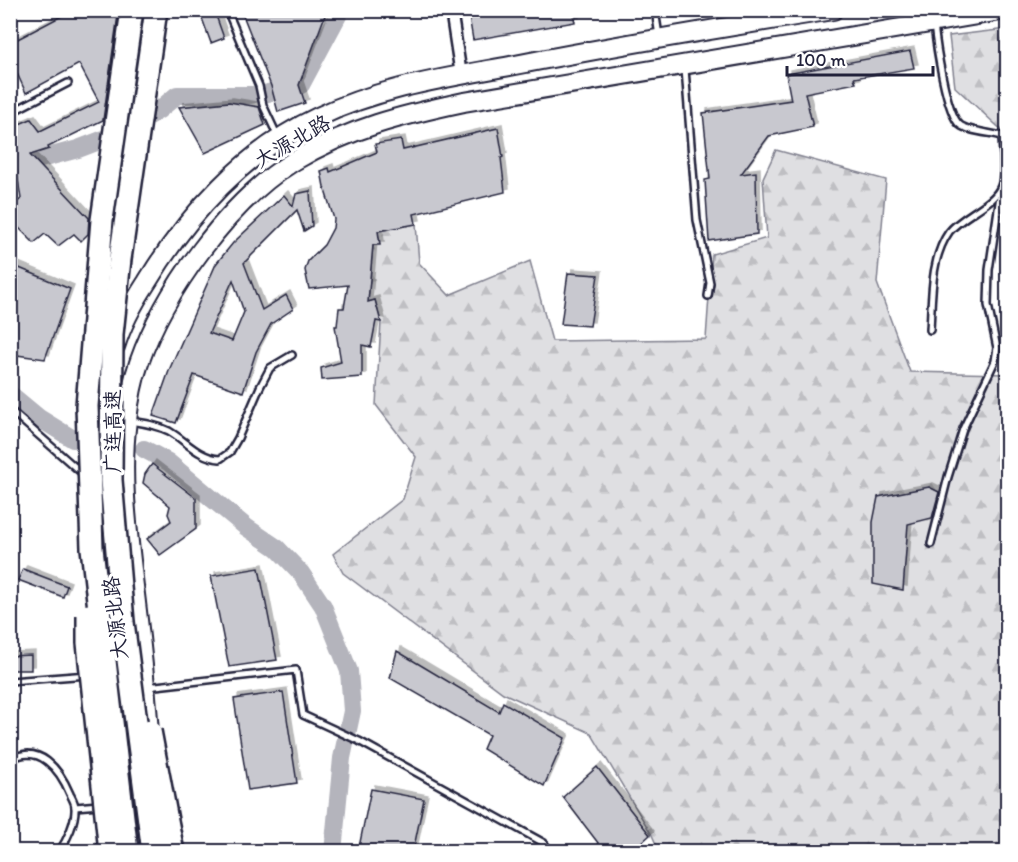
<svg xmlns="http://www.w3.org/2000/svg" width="1018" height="862" viewBox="0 0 1018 862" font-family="Itim,'LXGW WenKai TC',sans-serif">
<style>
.forest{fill:url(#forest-firs);stroke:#80808e;stroke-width:1.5}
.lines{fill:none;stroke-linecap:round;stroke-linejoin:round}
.river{stroke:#b4b4bc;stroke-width:18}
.building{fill:#c8c8cf;stroke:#22223b;stroke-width:1.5;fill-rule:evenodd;filter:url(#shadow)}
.service-casing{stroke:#22223b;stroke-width:10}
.minor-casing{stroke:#22223b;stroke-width:15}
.primary-casing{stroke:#22223b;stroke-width:22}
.service{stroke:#fff;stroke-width:5}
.minor{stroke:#fff;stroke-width:10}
.primary{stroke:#fff;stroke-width:18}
.motorway-bridge-casing{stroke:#22223b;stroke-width:26;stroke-linecap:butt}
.motorway-bridge{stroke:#fff;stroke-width:21}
.labels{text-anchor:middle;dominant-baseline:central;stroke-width:6;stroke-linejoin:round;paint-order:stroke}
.street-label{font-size:21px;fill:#22223b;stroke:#fff}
</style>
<defs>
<pattern id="forest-firs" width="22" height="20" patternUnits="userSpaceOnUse" patternTransform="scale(1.5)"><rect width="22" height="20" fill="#dfdfe2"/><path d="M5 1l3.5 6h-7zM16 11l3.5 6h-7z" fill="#bfbfc3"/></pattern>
<filter id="shadow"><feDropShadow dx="4" dy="-4" stdDeviation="0" flood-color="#0004"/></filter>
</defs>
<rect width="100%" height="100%" fill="#fff"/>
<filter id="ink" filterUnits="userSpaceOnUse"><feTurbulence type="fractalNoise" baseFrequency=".0167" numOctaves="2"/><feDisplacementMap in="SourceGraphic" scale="12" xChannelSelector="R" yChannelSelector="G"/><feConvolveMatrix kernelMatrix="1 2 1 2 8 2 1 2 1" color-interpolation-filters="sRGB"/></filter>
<g filter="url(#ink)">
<g class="forest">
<path d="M1007 29H1008L1007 135 955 87 949 36Z"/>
<path d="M776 150 886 180 877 283 910 372 1005 374 1002 314 1007 245V851H659L652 835 591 733 503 693 343 573 333 554 403 499 416 457 376 405 381 322 375 300 368 302 373 245 380 244 378 231 416 224 419 263 449 295 530 261 552 341 706 339 712 254 767 238 763 178Z"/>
</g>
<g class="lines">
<g class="river">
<path d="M268 93 301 85 341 10"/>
<path d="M10 167 78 149 125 131 159 110 177 95H252"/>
<path d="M10 394 39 418 73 439"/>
<path d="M144 449 168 462 246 527 277 548 301 573 323 606 349 671 352 711 342 758 333 852"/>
</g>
</g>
<g class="building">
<path d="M73 10H116L118 15 103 120 48 147 49 149 30 155 89 218 88 234 81 241 74 234 58 246 45 234 34 243 10 219V208L21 199 15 160 10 162V128L31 119 40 131 99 102 79 64 26 93 10 58V43Z"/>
<path d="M199 10H214L224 38 211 43Z"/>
<path d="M241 10H327L299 85 305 103 278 112 271 86Z"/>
<path d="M468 10H572L575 22 473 40Z"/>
<path d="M910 51 914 68 854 78 856 83 805 93 813 127 769 136 741 174 756 172 757 234 709 241 705 180 710 179 703 113 791 100 786 74Z"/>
<path d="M229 102 259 107 265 125 205 153 179 107Z"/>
<path d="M498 128 503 157 501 158 505 192 414 214 416 224 378 231 380 245H373L368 302 375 300 381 322 376 321 371 347 362 345V377L322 380 321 368 341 362 335 326H337L339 308H344L348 285 309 289 305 270 308 261 324 245 333 228 334 219 324 187 321 171 329 168 330 172 377 152 375 144 401 140 403 150Z"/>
<path d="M310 191 312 226 304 231 297 210 244 263 262 310 286 295 293 309 271 324 256 352 243 392 194 375 176 423 153 416 170 368 216 264 233 243 284 195 293 206 296 194ZM233 280 244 312 232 341 209 333Z"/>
<path d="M12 265 70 289 45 359 10 354V278Z"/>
<path d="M568 273 598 275 590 326 561 324Z"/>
<path d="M152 464 196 498V529L160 555 147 539 171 521 168 514 170 506 143 483 145 474Z"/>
<path d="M929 487 939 492 932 518 908 524 903 590 873 584V522L878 497Z"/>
<path d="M259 568 277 660 229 667 211 576Z"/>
<path d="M23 569 67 586 63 597 18 580Z"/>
<path d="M397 651 499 712 503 702 565 738 544 786 483 749 489 735 390 678Z"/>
<path d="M31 655V670H10V656Z"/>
<path d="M283 692 297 783 248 790 234 699Z"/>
<path d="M597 767 650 835 631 852H605L563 797Z"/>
<path d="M371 789 424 799 413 852H358Z"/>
</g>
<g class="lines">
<g class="service-casing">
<g id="service">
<path d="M227 10 259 86 263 105 278 137"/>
<path d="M655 10 659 36"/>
<path d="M685 69 697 220 710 283 708 296"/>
<path d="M10 113 68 83"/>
<path d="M930 330C932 299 930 259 949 232 962 215 994 205 1001 186 1006 172 1002 151 1002 136 992 133 967 131 960 125 946 114 936 44 934 24"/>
<path d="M10 410 84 475"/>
<path d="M131 421C144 423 157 425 169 431 186 441 199 458 220 459L230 452 238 438 260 387 270 368 292 355"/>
<path d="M931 544 948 477 963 429 995 361 997 348 988 305 989 270 1001 189"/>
<path d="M10 681 88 675"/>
<path d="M147 687 296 670 303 715 359 741 544 843 550 852"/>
<path d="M10 760C39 742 60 770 70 794 72 798 75 803 75 807 76 821 67 840 59 852"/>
<path d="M75 807 99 805"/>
</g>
</g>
<g class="minor-casing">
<path id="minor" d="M451 10 461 75"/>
</g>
<g class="primary-casing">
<g id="primary">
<path d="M115 347C122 323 134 302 147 282 188 214 245 151 318 117 378 88 445 78 510 66 618 45 725 27 833 10"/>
<path d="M97 444 101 399 107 376"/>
<path d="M150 745C146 689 140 634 133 578 127 526 120 473 127 420 129 402 133 380 139 363 164 291 229 201 294 161 349 128 403 115 464 102L1007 10"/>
</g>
</g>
<use href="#service" class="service"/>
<use href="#minor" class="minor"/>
<use href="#primary" class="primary"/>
<g class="motorway-bridge-casing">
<g id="motorway-bridge">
<path d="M88 615V643L110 852"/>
<path d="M150 731 173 852"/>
<path d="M127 852 92 548 87 406 102 220 132 10"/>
<path d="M153 852 123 622 111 480 112 334 120 259 156 10"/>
</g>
</g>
<use href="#motorway-bridge" class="motorway-bridge"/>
</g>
</g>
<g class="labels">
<g class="street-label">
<text transform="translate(292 141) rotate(-30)">大源北路</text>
<text transform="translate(112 431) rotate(-90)">广连高速</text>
<text transform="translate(115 618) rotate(-97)">大源北路</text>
</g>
</g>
<rect width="1018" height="862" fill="none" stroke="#fff" stroke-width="36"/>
<rect x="18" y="18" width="982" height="826" fill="none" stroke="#22223b" stroke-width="2" filter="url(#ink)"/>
<path d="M787 66v9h146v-9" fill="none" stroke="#22223b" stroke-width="3"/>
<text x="796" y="66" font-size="18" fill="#22223b" stroke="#ffffff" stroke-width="4.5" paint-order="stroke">100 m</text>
</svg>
